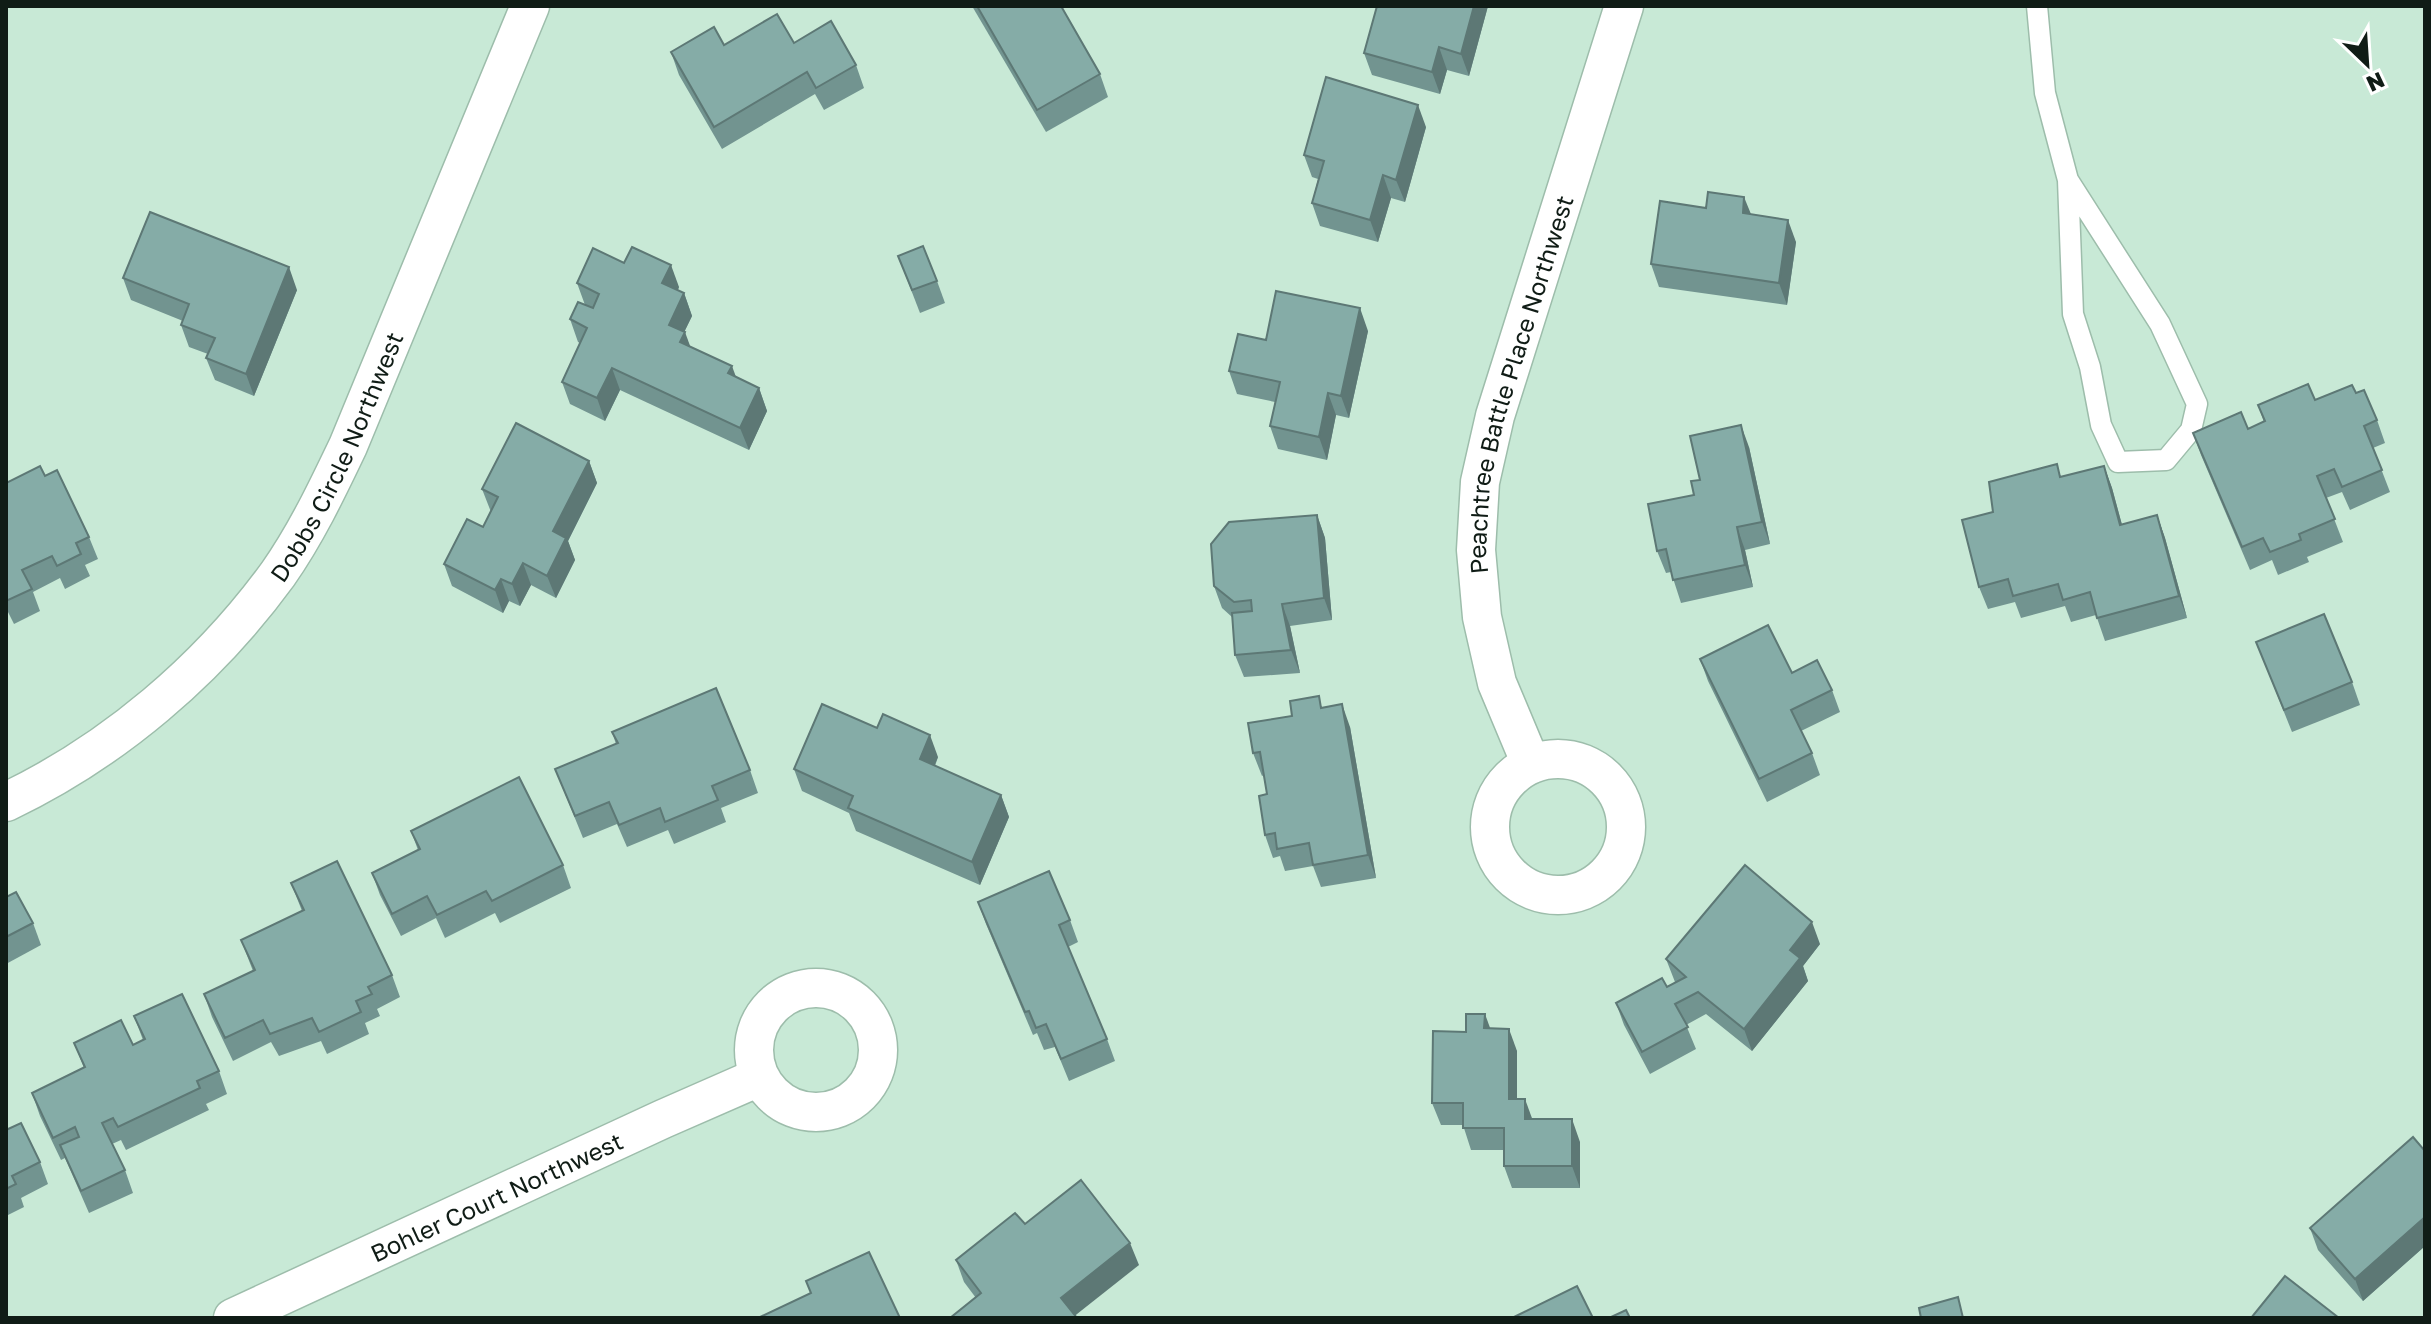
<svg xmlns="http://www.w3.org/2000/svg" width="2431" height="1324" viewBox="0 0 2431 1324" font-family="'Golos Text',sans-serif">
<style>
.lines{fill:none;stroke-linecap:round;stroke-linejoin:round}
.service-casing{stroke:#9dbdab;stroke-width:23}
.minor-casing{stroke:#9dbdab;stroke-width:41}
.service{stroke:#fff;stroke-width:20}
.minor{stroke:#fff;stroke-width:38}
.wall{fill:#729490}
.shaded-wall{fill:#5d7875}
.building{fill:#85aca7;stroke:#5d7875;stroke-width:2}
.labels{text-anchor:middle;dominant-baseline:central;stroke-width:6;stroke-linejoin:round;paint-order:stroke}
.street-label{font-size:24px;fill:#101c16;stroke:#fff}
</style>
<rect width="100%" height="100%" fill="#c8e9d6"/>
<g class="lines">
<g class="service-casing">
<path id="service" d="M2037 6 2045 93 2068 180 2160 324 2197 404 2191 430 2166 460 2118 462 2101 425 2090 367 2073 314 2068 180"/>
</g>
<g class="minor-casing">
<g id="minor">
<circle cx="1558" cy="827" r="68"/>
<path id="s1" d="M1531 764 1497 683 1482 617 1476 550 1480 482 1495 416 1624 6"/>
<path id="s2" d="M6 802C113 751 208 670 278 574 306 534 327 490 348 446L530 6"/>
<circle cx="816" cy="1050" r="62"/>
<path id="s3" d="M233 1318 663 1119 759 1077"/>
</g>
</g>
<use href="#service" class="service"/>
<use href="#minor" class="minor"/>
</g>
<g class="wall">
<path d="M972 6H1061L1100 74 1108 97 1046 132Z"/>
<path d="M1377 6H1488L1469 76 1447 70 1440 94 1372 75 1364 53Z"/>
<path d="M794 43 856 65 864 88 824 110 815 94 722 149 679 75 671 52 724 45Z"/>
<path d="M1426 127 1405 202 1391 198 1378 242 1320 226 1312 203 1318 179 1312 177 1304 155Z"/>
<path d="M1751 214 1796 242 1787 305 1659 287 1651 264Z"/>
<path d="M898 256 937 281 945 303 920 313Z"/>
<path d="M624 263 679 287 678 290 684 293 692 316 684 332 690 347 736 377 759 388 767 411 749 450 620 390 605 421 570 404 562 382 580 343 578 342 570 319 585 305 577 283Z"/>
<path d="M123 278 297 290 254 396 215 380 206 358 208 354 189 347 181 325 183 321 131 300Z"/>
<path d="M1368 331 1349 418 1336 415 1327 460 1278 449 1270 426 1275 402 1237 394 1229 371 1266 340Z"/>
<path d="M2356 393 2377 420 2385 443 2373 448 2390 492 2350 510 2342 492 2326 498 2343 542 2307 557 2309 562 2278 575 2272 560 2250 570 2201 455 2193 433 2248 429 2264 422 2258 405 2315 400Z"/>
<path d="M1749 447 1770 544 1745 550 1753 587 1681 603 1671 572 1666 573 1657 551 1694 495 1700 480Z"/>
<path d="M589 461 597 483 568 541 575 560 556 598 531 585 520 606 509 601 503 613 452 586 444 564 483 527 491 512 482 489Z"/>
<path d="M2104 466 2112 488 2122 525 2157 515 2165 538 2187 618 2105 641 2096 615 2071 622 2065 606 2021 618 2015 602 1988 609 1979 587 1993 512 2062 477Z"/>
<path d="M45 476 89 537 98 559 85 565 90 576 65 589 60 578 33 592 40 611 14 624 6 608V483Z"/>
<path d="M1317 515 1325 538 1332 620 1290 626 1300 673 1244 677 1235 655 1232 617 1222 608 1214 586Z"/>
<path d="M2256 642 2352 682 2360 705 2292 732Z"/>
<path d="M1700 659 1792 673 1832 690 1840 712 1801 731 1812 753 1820 775 1767 802 1708 681Z"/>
<path d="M1323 707 1350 727 1376 878 1321 887 1313 866 1285 871 1280 856 1273 858 1265 835 1267 794 1264 775 1262 776 1253 753 1292 716Z"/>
<path d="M612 732 750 770 758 793 721 808 726 822 674 844 668 830 627 847 617 824 583 838 555 769 616 744Z"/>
<path d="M938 757 935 766 1001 795 1009 817 980 885 856 831 849 813 802 791 794 769Z"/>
<path d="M411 831 563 865 571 888 500 923 495 913 445 938 436 918 401 936 380 895 372 873 418 850Z"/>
<path d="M291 883 392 975 400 997 377 1009 380 1016 365 1023 369 1034 327 1054 321 1041 279 1056 271 1042 233 1061 212 1017 204 994 253 971 241 940 302 911Z"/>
<path d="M6 897 33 923 41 945 6 964Z"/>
<path d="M978 902 1070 920 1078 942 1068 947 1107 1039 1115 1061 1069 1081 1055 1047 1044 1050 1037 1033 1033 1035 986 924Z"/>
<path d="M1820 944 1803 966 1808 981 1752 1051 1706 1014 1686 1025 1696 1049 1650 1074 1624 1025 1616 1003 1667 987 1675 982 1666 959Z"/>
<path d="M134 1016 219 1071 227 1094 206 1104 209 1110 126 1150 121 1140 112 1144 125 1170 133 1193 89 1213 65 1158 61 1160 40 1116 32 1093 84 1068 74 1043 133 1045 143 1040Z"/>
<path d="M1490 1028 1517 1051V1099L1532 1119 1580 1142V1188H1512L1504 1166V1150H1471L1463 1125H1441L1432 1103 1466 1032Z"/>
<path d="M6 1130 40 1162 48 1184 21 1198 24 1207 6 1216Z"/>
<path d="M2425 1151V1246L2363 1301 2318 1250 2310 1228Z"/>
<path d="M1025 1224 1139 1265 976 1298 964 1282 956 1260Z"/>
</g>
<g class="shaded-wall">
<path d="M1474 6H1488L1469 76 1461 54Z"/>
<path d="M1439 47 1447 70 1440 94 1432 72Z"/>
<path d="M1418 105 1426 127 1405 202 1396 180Z"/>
<path d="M1383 175 1391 198 1378 242 1370 220Z"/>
<path d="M1744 197 1753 219 1743 213Z"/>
<path d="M1788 220 1796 242 1787 305 1779 283Z"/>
<path d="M671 265 679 287 670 306 662 283Z"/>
<path d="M289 267 297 290 254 396 246 374Z"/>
<path d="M684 293 692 316 677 347 669 325Z"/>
<path d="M1360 308 1368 331 1349 418 1341 396Z"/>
<path d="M685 332 693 354 680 342Z"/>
<path d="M732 366 740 388 728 373Z"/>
<path d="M612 368 620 390 605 421 597 398Z"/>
<path d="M759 388 767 411 749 450 740 428Z"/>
<path d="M1328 393 1336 415 1327 460 1319 437Z"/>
<path d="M1741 425 1749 447 1770 544 1762 522Z"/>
<path d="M589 461 597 483 568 541 575 560 556 598 547 576 553 531Z"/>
<path d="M2104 466 2112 488 2128 547 2120 525Z"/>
<path d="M1317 515 1325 538 1332 620 1324 598Z"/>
<path d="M2157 515 2165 538 2187 618 2179 596Z"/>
<path d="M1737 527 1745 550 1753 587 1745 565Z"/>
<path d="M523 563 531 585 520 606 512 584Z"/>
<path d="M501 579 509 601 503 613 495 590Z"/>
<path d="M1282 604 1290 626 1300 673 1291 650Z"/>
<path d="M1342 704 1350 727 1376 878 1368 855Z"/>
<path d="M930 735 938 757 928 781 920 759Z"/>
<path d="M1001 795 1009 817 980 885 972 862Z"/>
<path d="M1812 922 1820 944 1803 966 1808 981 1752 1051 1744 1029 1790 950Z"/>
<path d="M1485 1014 1493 1036 1484 1028Z"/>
<path d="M1509 1029 1517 1051V1121L1509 1099Z"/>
<path d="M1525 1099 1533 1121 1525 1119Z"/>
<path d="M1572 1119 1580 1142V1188L1572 1166Z"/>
<path d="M2425 1217V1246L2363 1301 2355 1279Z"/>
<path d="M1130 1243 1139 1265 1072 1318 1061 1298Z"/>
</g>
<g class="building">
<path d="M977 6H1061L1100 74 1037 110Z"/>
<path d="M1377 6H1474L1461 54 1439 47 1432 72 1364 53Z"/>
<path d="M777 14 794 43 831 21 856 65 816 88 807 72 714 127 671 52 714 27 724 45Z"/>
<path d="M1326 77 1418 105 1396 180 1383 175 1370 220 1312 203 1324 161 1304 155Z"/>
<path d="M1708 192 1744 197 1743 213 1788 220 1779 283 1651 264 1660 201 1706 208Z"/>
<path d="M150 212 289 267 246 374 206 358 215 338 181 325 189 304 123 278Z"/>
<path d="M923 246 937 281 912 290 898 256Z"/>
<path d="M632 247 671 265 662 283 684 293 669 325 685 332 680 342 732 366 728 373 759 388 740 428 612 368 597 398 562 382 587 328 570 319 578 302 593 308 599 294 577 283 593 248 624 263Z"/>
<path d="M1276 291 1360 308 1341 396 1328 393 1319 437 1270 426 1280 382 1229 371 1238 334 1266 340Z"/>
<path d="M2308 384 2315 400 2352 385 2356 393 2364 390 2377 420 2364 426 2382 470 2342 487 2334 469 2317 476 2335 519 2299 534 2301 540 2270 552 2263 538 2242 547 2193 433 2241 412 2248 429 2265 421 2258 405Z"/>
<path d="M516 423 589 461 553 531 566 538 547 576 523 563 512 584 501 579 495 590 444 564 467 519 483 527 498 497 482 489Z"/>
<path d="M1741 425 1762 522 1737 527 1745 565 1673 580 1666 549 1657 551 1648 504 1694 495 1691 481 1700 480 1690 436Z"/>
<path d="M2057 464 2060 477 2104 466 2120 525 2157 515 2179 596 2097 618 2090 592 2063 600 2058 584 2013 596 2008 579 1979 587 1962 520 1993 512 1989 482Z"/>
<path d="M40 466 45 476 57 470 89 537 76 543 81 554 57 566 52 556 22 570 32 589 6 601V483Z"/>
<path d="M1317 515 1324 598 1282 604 1291 650 1235 655 1232 613 1252 611 1251 600 1234 602 1214 586 1211 544 1229 522Z"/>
<path d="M2324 614 2352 682 2284 710 2256 642Z"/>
<path d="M1768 625 1792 673 1817 660 1832 690 1791 710 1812 753 1759 779 1700 659Z"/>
<path d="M716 688 750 770 712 786 718 800 665 822 660 808 619 825 609 802 575 816 555 769 618 743 612 732Z"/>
<path d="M1319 696 1321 708 1342 704 1368 855 1313 865 1309 843 1277 849 1275 833 1265 835 1259 796 1267 794 1260 752 1253 753 1248 723 1292 716 1290 701Z"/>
<path d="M822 704 877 728 883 714 930 735 920 759 1001 795 972 862 848 808 853 796 794 769Z"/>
<path d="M519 777 563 865 492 901 486 891 437 915 427 896 392 914 372 873 420 849 411 831Z"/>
<path d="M337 861 392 975 368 987 372 994 356 1001 361 1012 319 1032 312 1018 270 1034 263 1020 225 1038 204 994 255 970 241 940 304 910 291 883Z"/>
<path d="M1745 865 1812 922 1790 950 1800 958 1744 1029 1698 992 1675 1004 1688 1027 1642 1052 1616 1003 1662 978 1667 987 1686 977 1666 959Z"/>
<path d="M1049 871 1070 920 1059 925 1107 1039 1061 1059 1046 1024 1036 1028 1029 1011 1025 1012 978 902Z"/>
<path d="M16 892 33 923 6 937V897Z"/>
<path d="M182 994 219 1071 197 1081 200 1088 118 1127 113 1118 102 1123 125 1170 81 1191 60 1145 79 1137 75 1127 53 1138 32 1093 85 1067 74 1043 121 1020 133 1045 145 1039 134 1016Z"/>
<path d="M1466 1014H1485L1484 1028 1509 1029V1099H1525V1119H1572V1166H1504V1128H1463V1103H1432L1433 1031 1466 1032Z"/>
<path d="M21 1123 40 1162 12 1176 16 1184 6 1189V1130Z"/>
<path d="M2413 1137 2425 1151V1217L2355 1279 2310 1228Z"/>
<path d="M1081 1180 1130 1243 1061 1298 1077 1318H950L981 1293 956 1260 1015 1213 1025 1224Z"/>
<path d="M869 1252 900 1318H758L811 1293 806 1281Z"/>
<path d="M2285 1276 2339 1318H2251Z"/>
<path d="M1577 1286 1593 1318H1512Z"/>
<path d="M1958 1297 1963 1318H1921L1919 1308Z"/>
<path d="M1626 1310 1630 1318H1609Z"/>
</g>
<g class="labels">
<g class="street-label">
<text stroke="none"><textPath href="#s1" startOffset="394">Peachtree Battle Place Northwest</textPath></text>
<text stroke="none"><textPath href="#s2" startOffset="490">Dobbs Circle Northwest</textPath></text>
<text stroke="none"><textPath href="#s3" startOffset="290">Bohler Court Northwest</textPath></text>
</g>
</g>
<rect width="2431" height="1324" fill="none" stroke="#101c16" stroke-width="16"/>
<g transform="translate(2367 64) rotate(155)" stroke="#ffffff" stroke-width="6" paint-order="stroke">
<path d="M0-6L14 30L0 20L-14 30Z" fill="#101c16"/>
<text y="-12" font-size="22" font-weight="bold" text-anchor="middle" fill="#101c16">N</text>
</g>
</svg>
